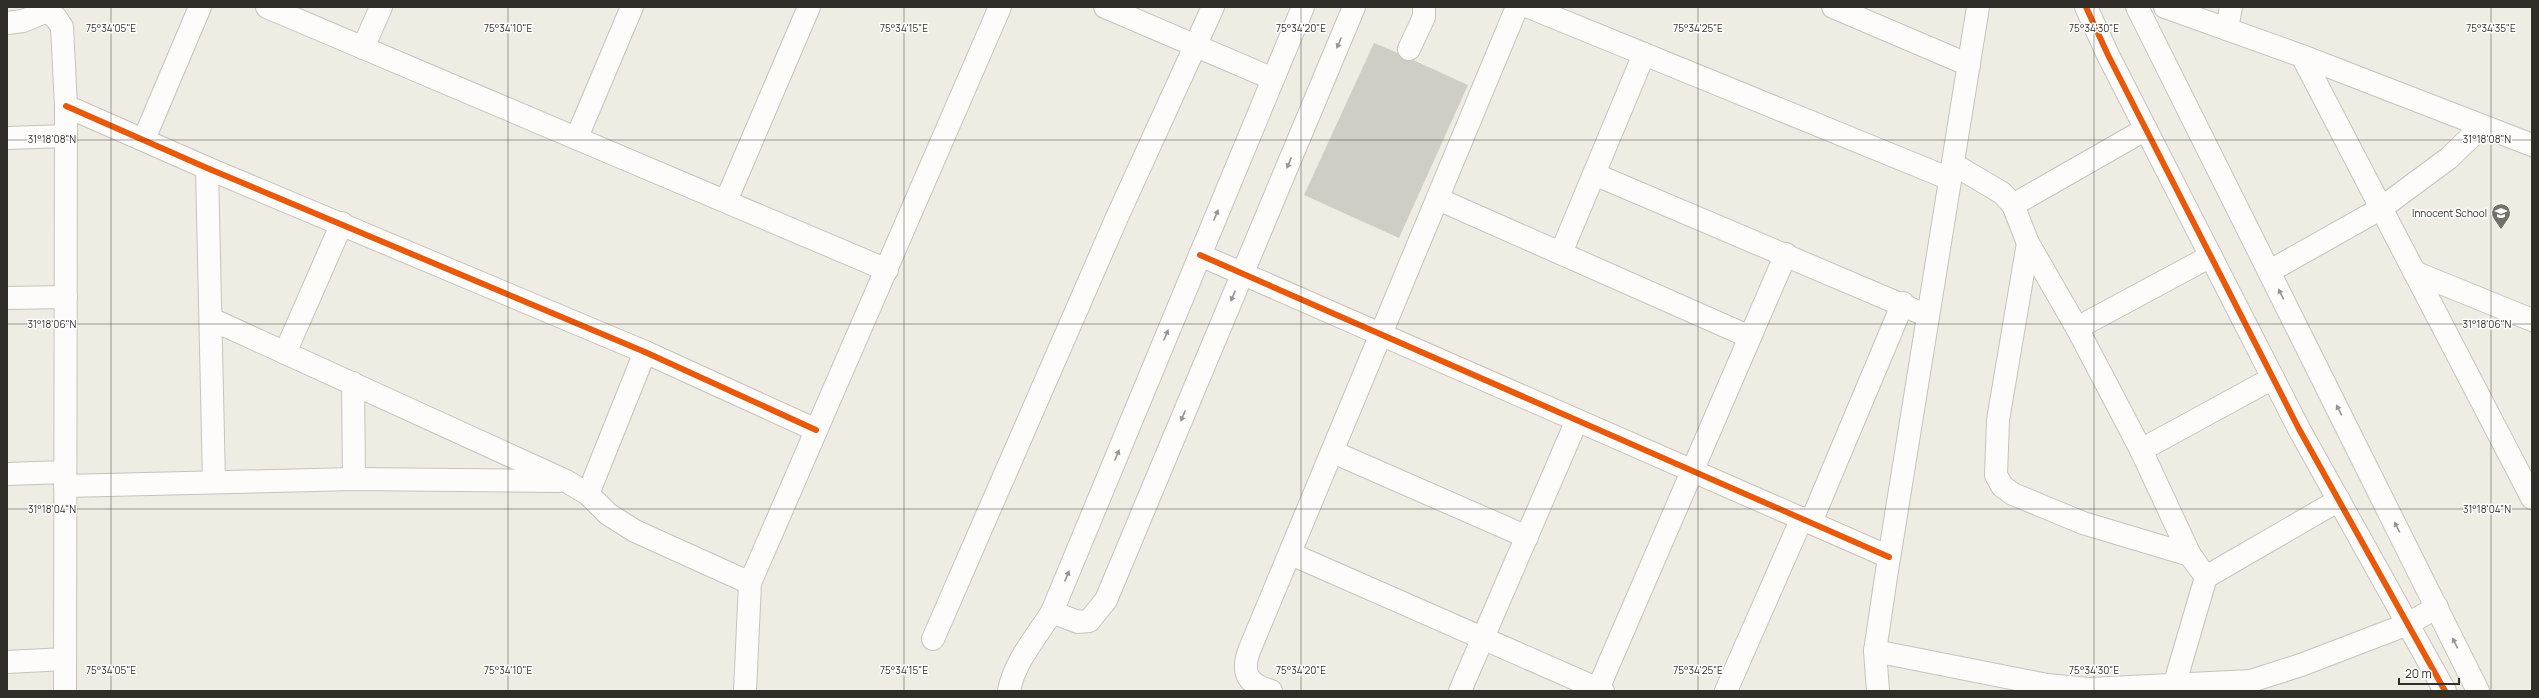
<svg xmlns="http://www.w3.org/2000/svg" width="2539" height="698" viewBox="0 0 2539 698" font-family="Manrope,sans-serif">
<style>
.building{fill:#d0cdc7}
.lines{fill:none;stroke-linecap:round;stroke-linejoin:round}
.minor-casing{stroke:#c6c3bd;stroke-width:24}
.minor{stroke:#fdfcfb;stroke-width:22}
.cycleway-casing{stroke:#fff;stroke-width:8}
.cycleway{stroke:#e8590c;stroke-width:6}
.oneway{fill:#979592}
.ticks{fill:none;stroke:#312e29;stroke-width:1;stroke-opacity:0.45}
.labels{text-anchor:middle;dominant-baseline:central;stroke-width:3;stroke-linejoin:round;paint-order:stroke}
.poi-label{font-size:10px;fill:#312e29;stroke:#fff;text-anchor:end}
.ticks-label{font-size:10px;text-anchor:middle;fill:#312e29;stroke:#fff;stroke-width:3;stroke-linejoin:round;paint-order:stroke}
</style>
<rect width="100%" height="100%" fill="#efece4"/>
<path class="building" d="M1374 43 1398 53 1404 60H1413L1468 85 1399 238 1304 195Z"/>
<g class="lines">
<g class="minor-casing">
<g id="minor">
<path d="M42 7 56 18 62 27 66 106 65 691"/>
<path d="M267 7 887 270"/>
<path d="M1105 7 1273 79"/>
<path d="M1529 7 1950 179"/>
<path d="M1833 7 1969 65"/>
<path d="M2086 7 2108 55 2299 429 2445 691"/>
<path d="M2137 7 2478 691"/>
<path d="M2165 7 2302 56 2532 145"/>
<path d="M7 23 23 21 47 11"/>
<path d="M2227 29 2231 7"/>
<path d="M363 48 381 7"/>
<path d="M1409 49 1424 17V7"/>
<path d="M2302 56 2532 498"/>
<path d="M66 106 207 168 645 352 816 430"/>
<path d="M577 137 632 7"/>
<path d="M7 138 66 136"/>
<path d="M144 139 200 7"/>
<path d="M1953 164 2002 193 2013 205 2028 243 2077 328 2141 450 2190 555 2206 577 2174 686"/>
<path d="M207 168 214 482"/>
<path d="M1594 174 1928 316"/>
<path d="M1438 199 1750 337"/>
<path d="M726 201 809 7"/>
<path d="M2013 205 2146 129"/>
<path d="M2028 243 1998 420 1996 475 2002 486 2013 494 2083 523 2190 555"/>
<path d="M1561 253 1644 54"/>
<path d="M1200 255 1889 557"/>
<path d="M2270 271 2380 209 2449 158 2482 126"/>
<path d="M2414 272 2532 320"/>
<path d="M7 298 66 297"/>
<path d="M211 319 566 481 588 494 608 514 635 531 750 583"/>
<path d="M2077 328 2211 256"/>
<path d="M285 353 342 223"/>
<path d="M353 383 354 479"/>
<path d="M2141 450 2273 378"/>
<path d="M1333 452 1527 537"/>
<path d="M7 474 65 472"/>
<path d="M65 486 354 479 559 481"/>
<path d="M588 494 645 352"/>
<path d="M1811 522 1903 303"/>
<path d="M1291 554 1603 691"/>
<path d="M2206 577 2339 500"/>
<path d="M1052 612 1078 622 1089 621 1106 600 1354 7"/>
<path d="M933 639 1118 215 1213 7"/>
<path d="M1875 651 2047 685 2089 689 2251 681 2301 665 2408 624 2437 607"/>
<path d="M7 662 65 659"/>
<path d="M1598 689 1786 254"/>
<path d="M745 691 750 583 1000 7"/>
<path d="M1009 691C1014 662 1037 636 1052 612L1303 7"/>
<path d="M1271 691C1248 684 1241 674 1249 651L1517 7"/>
<path d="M1460 691 1577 420"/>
<path d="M1726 691 1802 518"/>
<path d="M1878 691 1875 651 1886 577 1978 7"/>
</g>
</g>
<use href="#minor" class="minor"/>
<g class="cycleway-casing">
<g id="cycleway">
<path d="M2086 7 2108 55 2299 429 2445 691"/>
<path d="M66 106 207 168 645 352 816 430"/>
<path d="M1200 255 1889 557"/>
</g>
</g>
<use href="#cycleway" class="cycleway"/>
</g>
<defs><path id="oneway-solid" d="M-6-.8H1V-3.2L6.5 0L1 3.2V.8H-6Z"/></defs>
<g class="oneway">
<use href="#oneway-solid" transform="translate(1339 43) rotate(113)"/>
<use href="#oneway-solid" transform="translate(1289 163) rotate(113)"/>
<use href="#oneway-solid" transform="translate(1216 215) rotate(-67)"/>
<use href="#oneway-solid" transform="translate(2281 294) rotate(-117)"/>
<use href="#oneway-solid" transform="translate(1233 296) rotate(113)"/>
<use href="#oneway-solid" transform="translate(1166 335) rotate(-67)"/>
<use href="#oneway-solid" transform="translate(2339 410) rotate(-117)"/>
<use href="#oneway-solid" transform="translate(1183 416) rotate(113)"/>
<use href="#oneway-solid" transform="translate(1117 455) rotate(-67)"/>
<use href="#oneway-solid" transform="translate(2397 527) rotate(-117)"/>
<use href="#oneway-solid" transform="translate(1067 576) rotate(-67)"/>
<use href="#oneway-solid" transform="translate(2455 643) rotate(-116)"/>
</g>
<path class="ticks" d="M111 7V691M508 7V691M904 7V691M1301 7V691M1698 7V691M2094 7V691M2491 7V691M7 140H2532M7 324H2532M7 509H2532"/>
<defs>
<g id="school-pin" transform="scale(1)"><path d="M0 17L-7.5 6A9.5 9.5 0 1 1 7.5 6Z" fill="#74706a" stroke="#fff"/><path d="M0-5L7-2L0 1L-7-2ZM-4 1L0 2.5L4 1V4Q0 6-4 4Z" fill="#fff"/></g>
</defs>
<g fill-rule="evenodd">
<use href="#school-pin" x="2501" y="213"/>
</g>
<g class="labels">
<g class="poi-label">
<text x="2487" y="213">Innocent School</text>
</g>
</g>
<g class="ticks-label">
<text x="111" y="32">75°34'05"E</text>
<text x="508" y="32">75°34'10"E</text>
<text x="904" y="32">75°34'15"E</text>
<text x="1301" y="32">75°34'20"E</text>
<text x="1698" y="32">75°34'25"E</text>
<text x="2094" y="32">75°34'30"E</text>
<text x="2491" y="32">75°34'35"E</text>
<text x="52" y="143">31°18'08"N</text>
<text x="2487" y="143">31°18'08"N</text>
<text x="52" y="328">31°18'06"N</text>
<text x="2487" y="328">31°18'06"N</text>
<text x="52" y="513">31°18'04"N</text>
<text x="2487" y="513">31°18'04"N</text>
<text x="111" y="674">75°34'05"E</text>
<text x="508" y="674">75°34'10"E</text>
<text x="904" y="674">75°34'15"E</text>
<text x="1301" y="674">75°34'20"E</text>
<text x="1698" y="674">75°34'25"E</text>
<text x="2094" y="674">75°34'30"E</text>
</g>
<rect width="2539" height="698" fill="none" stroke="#312e29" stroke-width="16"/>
<path d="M2399 678v6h60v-6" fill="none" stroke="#312e29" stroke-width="2"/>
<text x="2405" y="678" font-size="12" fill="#312e29" stroke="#ffffff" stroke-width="3" paint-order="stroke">20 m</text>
</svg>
